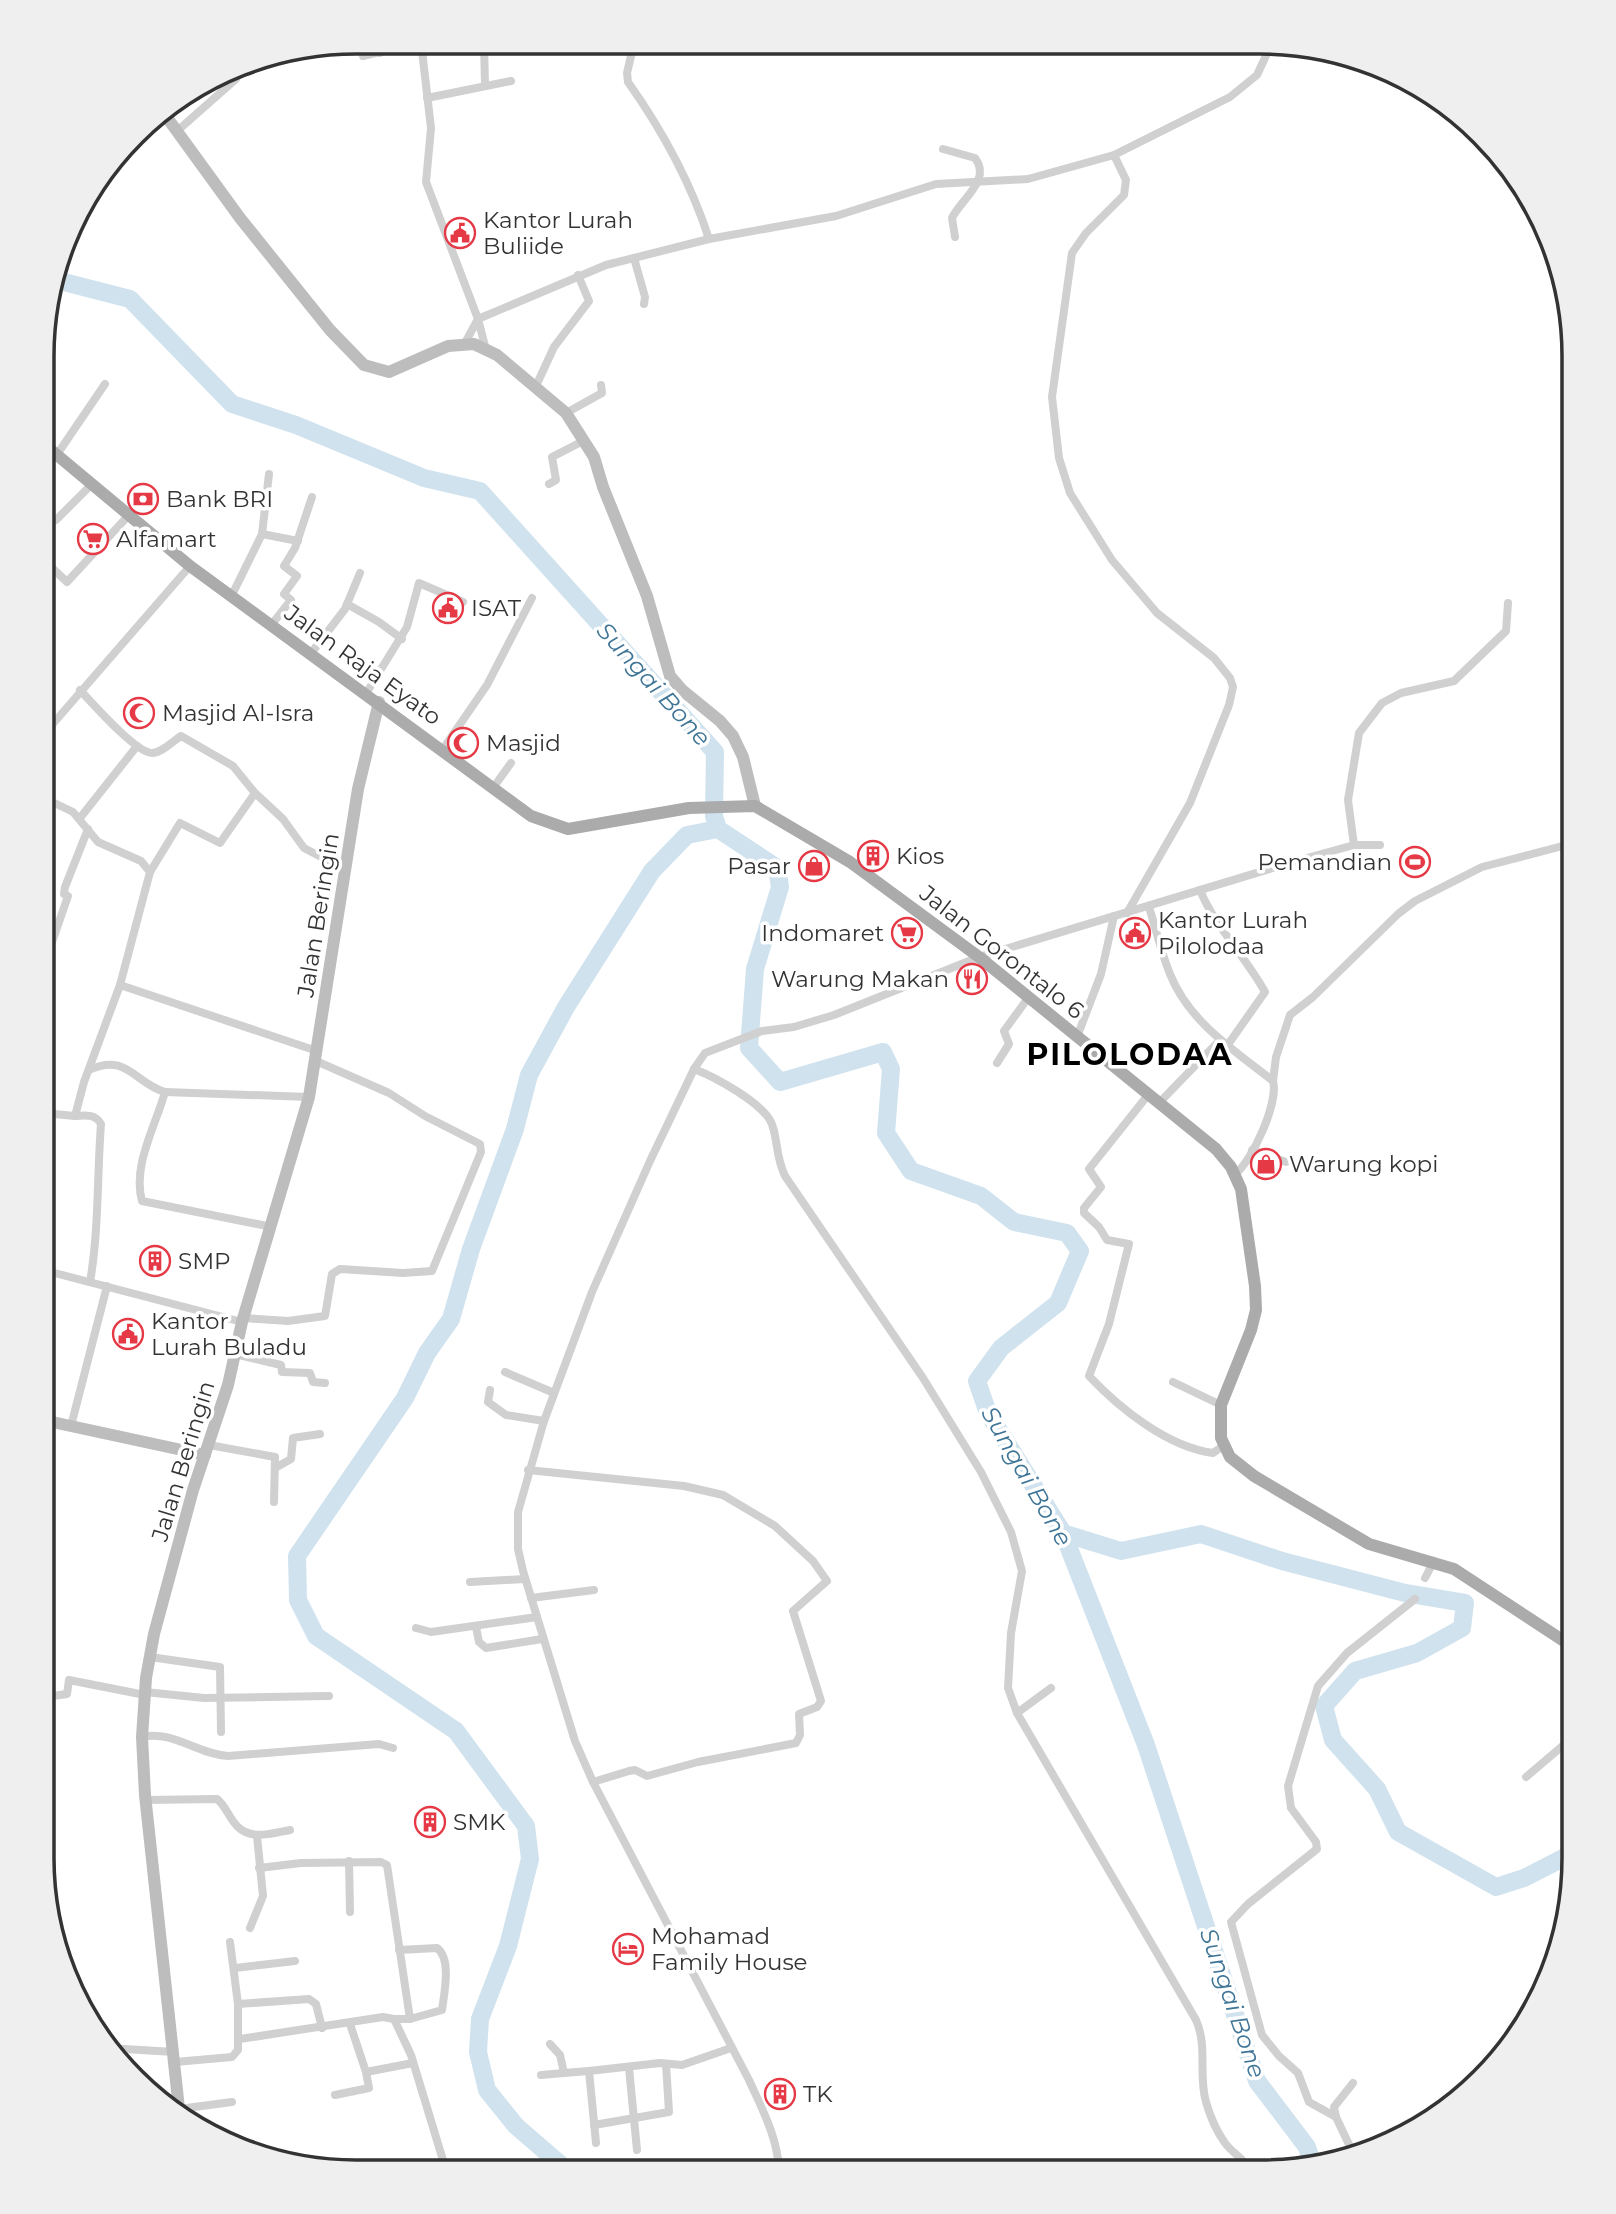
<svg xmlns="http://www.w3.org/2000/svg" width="1616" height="2214" viewBox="0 0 1616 2214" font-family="Montserrat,sans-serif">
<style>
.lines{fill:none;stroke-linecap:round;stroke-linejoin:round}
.river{stroke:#cfe2ee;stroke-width:18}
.street{stroke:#d0d0d0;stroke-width:8}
.secondary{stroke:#bdbdbd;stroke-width:12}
.primary{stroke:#ababab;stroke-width:12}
.labels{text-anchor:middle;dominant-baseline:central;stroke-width:7;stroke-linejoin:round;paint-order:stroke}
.poi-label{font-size:23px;fill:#333;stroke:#fff;text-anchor:start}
.street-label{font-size:23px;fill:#333;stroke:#fff}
.water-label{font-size:24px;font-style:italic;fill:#3f7597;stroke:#fff}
.district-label{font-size:30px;font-weight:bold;letter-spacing:2px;fill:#000;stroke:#fff}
.rim{fill:none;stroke:#333;stroke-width:3.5}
</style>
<rect width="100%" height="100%" fill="#fff"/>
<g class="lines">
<g class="river">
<path d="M56 280 130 299 232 404 296 425 424 478 480 491 715 752 714 816 718 829 777 868 780 887 755 969 749 1048 780 1082 883 1052 891 1069 886 1133 911 1171 981 1196 1014 1222 1067 1233 1080 1251 1058 1303 1001 1348 977 1381 988 1413 1063 1533 1146 1745 1257 2081 1307 2147 1311 2160"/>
<path d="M1063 1533 1121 1551 1201 1534 1282 1561 1405 1593 1465 1603 1462 1628 1417 1653 1355 1671 1324 1706 1333 1740 1377 1789 1398 1832 1496 1887 1524 1878 1573 1853"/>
<path d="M567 2170 516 2126 487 2090 478 2052 480 2019 508 1946 530 1859 526 1826 456 1731 316 1636 298 1600 297 1556 405 1398 427 1353 451 1319 471 1249 515 1129 529 1075 566 1007 652 871 687 835 718 829"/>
</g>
<g class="street">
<path d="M377 42 380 53"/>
<path d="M421 42 431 128 426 182 478 319 485 346"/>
<path d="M484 42 485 85"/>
<path d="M634 43 627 73 628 82C662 130 691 183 709 239"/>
<path d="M363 56 421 42"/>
<path d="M427 98 511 81"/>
<path d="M176 132 236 79 242 66"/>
<path d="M943 149 975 158C992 180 961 199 952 218L955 237"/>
<path d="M1114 155 1230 97 1257 75 1271 45"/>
<path d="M634 258 645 297 644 304"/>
<path d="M465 343 478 319 606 265 709 239 836 216 936 184 1028 179 1114 155 1126 180 1124 195 1086 233 1072 253 1052 397 1059 458 1070 493 1112 560 1157 613 1214 658 1230 678 1233 687 1229 705 1190 803 1127 913"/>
<path d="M536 386 554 347 589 301 578 275"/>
<path d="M566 413 602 393 601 385"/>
<path d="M56 456 105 384"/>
<path d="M549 484 556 480 552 457 585 440"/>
<path d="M56 520 91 485"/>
<path d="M262 534 298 541"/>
<path d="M50 566 67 582 128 516"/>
<path d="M232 595 262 534 269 474"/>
<path d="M347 604 379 622 402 639"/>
<path d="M272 624 291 600 284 594 297 576 284 566 295 548 312 497"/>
<path d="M312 652 345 609 360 573"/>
<path d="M80 690C93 704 136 753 152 753 162 753 173 741 181 736L233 766 255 793 283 819 304 848 346 870"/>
<path d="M367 692 407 627 419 583 463 602"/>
<path d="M44 734 190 566"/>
<path d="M443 749 487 685 532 598"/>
<path d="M493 788 511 763"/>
<path d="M80 818 137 746"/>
<path d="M1354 845 1348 800 1359 733 1382 703 1401 693 1454 681 1506 631 1508 603"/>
<path d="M150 872 180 823 220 843 255 793"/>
<path d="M1200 890C1215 927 1246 957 1265 992L1227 1046"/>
<path d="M1149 907C1156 929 1161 952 1170 974 1189 1022 1234 1050 1273 1081 1279 1102 1252 1162 1234 1175"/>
<path d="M44 942 51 945 68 896 64 894 65 887 88 829"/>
<path d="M120 985 317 1051"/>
<path d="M1077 1037 1101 974 1114 916"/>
<path d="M997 1063 1009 1044 1004 1031 1028 998"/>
<path d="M694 1069C715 1077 761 1102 771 1122 778 1137 775 1155 785 1176L923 1378 981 1472 1011 1532 1022 1571 1011 1633 1008 1688 1017 1713 1196 2020C1208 2047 1198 2075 1206 2102 1210 2116 1217 2132 1225 2143 1234 2155 1244 2157 1249 2172"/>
<path d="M89 1070C127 1052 135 1084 165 1092 156 1125 132 1166 142 1201L272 1227"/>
<path d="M1273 1081 1276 1057 1290 1015 1313 997 1398 914 1415 901 1482 867 1574 843"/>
<path d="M165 1092 309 1097"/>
<path d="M1148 1095 1089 1169 1101 1187 1084 1208V1213L1099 1227 1107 1240 1129 1244 1109 1324 1089 1376C1120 1409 1168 1447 1213 1453L1223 1446"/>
<path d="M1159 1103 1220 1040"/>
<path d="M43 1113 75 1116 84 1082 120 985 150 872 141 861 98 842 73 812 44 798"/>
<path d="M75 1116C85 1115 96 1114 101 1124 97 1176 99 1230 90 1282"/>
<path d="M1252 1150 1286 1162"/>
<path d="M43 1270 242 1322"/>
<path d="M243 1318 288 1321 325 1316 332 1274 340 1269 403 1273 432 1271 481 1152 480 1144 425 1116 389 1093 316 1061"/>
<path d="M235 1354 281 1365 282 1372 310 1373 313 1382 325 1383"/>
<path d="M505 1372 554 1393"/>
<path d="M1173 1382 1221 1405"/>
<path d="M490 1390 488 1402 506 1415 544 1421"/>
<path d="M71 1426 107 1286"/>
<path d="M209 1445 275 1457 274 1502"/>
<path d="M275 1468 291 1459 293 1438 320 1434"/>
<path d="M528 1470 684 1486 723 1495 775 1526 813 1561 827 1581 793 1611 821 1701 817 1707 799 1714 800 1735 796 1743 698 1762 647 1776 635 1770 629 1771 593 1782"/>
<path d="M1425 1578 1434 1561"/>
<path d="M470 1582 525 1579"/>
<path d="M531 1598 594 1590"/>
<path d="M476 1627 479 1642 486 1648 542 1639"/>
<path d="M416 1628 431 1632 537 1617"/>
<path d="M150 1657 220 1667 221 1732"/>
<path d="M145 1692 204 1698 329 1696"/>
<path d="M46 1697 67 1694 69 1680 145 1695"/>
<path d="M1017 1713 1051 1688"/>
<path d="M142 1737C174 1730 196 1754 228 1756L379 1744 393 1748"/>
<path d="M1526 1777 1573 1737"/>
<path d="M146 1800 217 1799C226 1806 229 1818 237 1826 251 1841 273 1833 290 1830"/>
<path d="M1569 1820 1573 1816"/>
<path d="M349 1861 350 1912"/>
<path d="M259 1868 301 1863 381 1862 387 1865 410 2019H394"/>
<path d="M250 1928 263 1896 257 1836"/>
<path d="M399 1950 437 1948C452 1959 444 1994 442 2010L410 2019"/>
<path d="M235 1968 295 1961"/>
<path d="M238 2004 309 1999 316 2004 322 2028"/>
<path d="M350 2024 366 2072 413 2063"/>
<path d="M240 2039 383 2017 394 2019 411 2055 446 2170"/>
<path d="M550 2044 560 2055 564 2073 589 2071"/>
<path d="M108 2048 174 2052"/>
<path d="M175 2062 232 2057 238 2050V2004L230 1942"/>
<path d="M629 2068 637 2150"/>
<path d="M541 2075 564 2073"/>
<path d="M335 2095 369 2088 366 2072"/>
<path d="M1453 2103 1489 2069"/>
<path d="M179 2109 232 2102"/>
<path d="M1336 2117 1334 2107 1353 2083"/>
<path d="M594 2125 669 2112 666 2064"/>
<path d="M596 2143 589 2071 660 2063 682 2065 731 2048"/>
<path d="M1352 2151 1336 2117 1309 2102 1298 2073 1279 2056 1262 2035 1231 1922 1248 1904 1317 1849 1316 1842 1291 1808 1288 1786 1318 1686 1347 1653 1415 1599"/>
<path d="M779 2171C778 2138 762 2109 749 2080L593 1782 575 1741 523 1571 518 1549V1512L544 1421 592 1292 650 1161 694 1069 705 1053 762 1031 794 1027 834 1015 979 957 1296 861 1354 845H1380"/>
</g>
<g class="secondary">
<path d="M163 112 240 218 330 330 364 365 389 372 448 346 474 344 497 355 566 413 594 457 603 487 647 596 670 676 682 690 720 721 733 736 743 757 755 806"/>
<path d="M43 1420 205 1455"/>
<path d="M180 2118 145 1795 142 1737 146 1678 154 1634 193 1490 228 1385 242 1322 309 1097 358 789 379 702"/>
</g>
<path class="primary" d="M45 445 190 566 531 816 568 829 689 808 755 806 850 862 979 957 1216 1149 1231 1167 1241 1189 1255 1286 1256 1310 1251 1330 1221 1405V1438L1230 1457 1254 1476 1369 1544 1454 1569 1573 1647"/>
</g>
<defs>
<g id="civic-ring" transform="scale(1.575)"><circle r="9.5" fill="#fff" stroke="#e63946" stroke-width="1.5"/><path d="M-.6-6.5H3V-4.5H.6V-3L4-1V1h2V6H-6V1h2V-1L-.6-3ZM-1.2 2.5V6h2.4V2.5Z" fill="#e63946"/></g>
<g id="bank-ring" transform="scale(1.575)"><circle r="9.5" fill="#fff" stroke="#e63946" stroke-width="1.5"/><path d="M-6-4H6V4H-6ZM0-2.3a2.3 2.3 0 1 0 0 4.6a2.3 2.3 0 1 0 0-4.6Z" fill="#e63946"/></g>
<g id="supermarket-ring" transform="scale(1.575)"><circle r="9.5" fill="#fff" stroke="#e63946" stroke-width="1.5"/><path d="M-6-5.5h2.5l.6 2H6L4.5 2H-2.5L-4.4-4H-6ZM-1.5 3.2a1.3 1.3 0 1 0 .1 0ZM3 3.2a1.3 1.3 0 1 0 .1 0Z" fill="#e63946"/></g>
<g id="mosque-ring" transform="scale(1.575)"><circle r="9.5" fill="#fff" stroke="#e63946" stroke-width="1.5"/><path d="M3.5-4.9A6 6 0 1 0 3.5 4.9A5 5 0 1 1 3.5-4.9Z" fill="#e63946"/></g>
<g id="building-ring" transform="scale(1.575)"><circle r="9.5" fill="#fff" stroke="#e63946" stroke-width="1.5"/><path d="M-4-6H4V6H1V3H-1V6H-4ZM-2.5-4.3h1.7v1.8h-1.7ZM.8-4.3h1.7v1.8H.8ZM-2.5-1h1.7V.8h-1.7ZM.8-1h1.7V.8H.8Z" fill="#e63946"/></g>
<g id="stadium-ring" transform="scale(1.575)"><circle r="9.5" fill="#fff" stroke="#e63946" stroke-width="1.5"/><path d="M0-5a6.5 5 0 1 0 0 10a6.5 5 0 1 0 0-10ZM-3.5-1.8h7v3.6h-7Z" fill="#e63946"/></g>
<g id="shop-ring" transform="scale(1.575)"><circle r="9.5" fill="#fff" stroke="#e63946" stroke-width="1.5"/><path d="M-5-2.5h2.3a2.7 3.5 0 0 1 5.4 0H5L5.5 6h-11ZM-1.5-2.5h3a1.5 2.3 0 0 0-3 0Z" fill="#e63946"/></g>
<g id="restaurant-ring" transform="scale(1.575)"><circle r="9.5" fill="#fff" stroke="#e63946" stroke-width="1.5"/><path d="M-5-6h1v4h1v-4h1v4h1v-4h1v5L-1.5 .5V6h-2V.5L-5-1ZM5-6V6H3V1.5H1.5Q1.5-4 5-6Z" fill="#e63946"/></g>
<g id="hotel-ring" transform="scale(1.575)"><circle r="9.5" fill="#fff" stroke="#e63946" stroke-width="1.5"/><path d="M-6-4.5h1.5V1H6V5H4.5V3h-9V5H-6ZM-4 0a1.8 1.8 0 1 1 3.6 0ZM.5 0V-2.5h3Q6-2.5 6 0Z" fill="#e63946"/></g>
</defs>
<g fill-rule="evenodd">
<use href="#civic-ring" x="460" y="233"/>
<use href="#bank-ring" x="143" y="499"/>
<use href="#supermarket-ring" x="93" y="539"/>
<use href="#civic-ring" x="448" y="608"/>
<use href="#mosque-ring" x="139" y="713"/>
<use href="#mosque-ring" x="463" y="743"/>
<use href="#building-ring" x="873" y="856"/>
<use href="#stadium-ring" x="1415" y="862"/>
<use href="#shop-ring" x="814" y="866"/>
<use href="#supermarket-ring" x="907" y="933"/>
<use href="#civic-ring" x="1135" y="933"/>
<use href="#restaurant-ring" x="972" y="979"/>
<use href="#shop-ring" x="1266" y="1164"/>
<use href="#building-ring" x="155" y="1261"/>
<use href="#civic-ring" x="128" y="1334"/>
<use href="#building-ring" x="430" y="1822"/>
<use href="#hotel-ring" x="628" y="1949"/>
<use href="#building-ring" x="780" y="2094"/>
</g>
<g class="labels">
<g class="poi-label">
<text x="483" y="220">Kantor Lurah<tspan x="483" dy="26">Buliide</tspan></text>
<text x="166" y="499">Bank BRI</text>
<text x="116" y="539">Alfamart</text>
<text x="471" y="608">ISAT</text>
<text x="162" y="713">Masjid Al-Isra</text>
<text x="486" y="743">Masjid</text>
<text x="896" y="856">Kios</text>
<text x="1392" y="862" text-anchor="end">Pemandian</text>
<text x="791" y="866" text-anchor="end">Pasar</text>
<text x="1158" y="920">Kantor Lurah<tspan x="1158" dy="26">Pilolodaa</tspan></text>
<text x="884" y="933" text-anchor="end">Indomaret</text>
<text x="949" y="979" text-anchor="end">Warung Makan</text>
<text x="1289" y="1164">Warung kopi</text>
<text x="178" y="1261">SMP</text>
<text x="151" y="1321">Kantor<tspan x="151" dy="26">Lurah Buladu</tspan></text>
<text x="453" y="1822">SMK</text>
<text x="651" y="1936">Mohamad<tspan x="651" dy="26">Family House</tspan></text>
<text x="803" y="2094">TK</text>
</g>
<g class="street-label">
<text transform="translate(363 665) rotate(36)">Jalan Raja Eyato</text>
<text transform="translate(318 915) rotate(-81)">Jalan Beringin</text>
<text transform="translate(1002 952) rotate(38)">Jalan Gorontalo 6</text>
<text transform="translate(183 1461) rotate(-73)">Jalan Beringin</text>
</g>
<g class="water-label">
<text transform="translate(654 684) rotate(48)">Sungai Bone</text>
<text transform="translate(1027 1476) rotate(60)">Sungai Bone</text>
<text transform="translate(1233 2003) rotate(71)">Sungai Bone</text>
</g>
<g class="district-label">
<text x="1130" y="1054">PILOLODAA</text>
</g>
</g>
<path d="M0 0H1616V2214H0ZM356 54H1260A302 302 0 0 1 1562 356V1858A302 302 0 0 1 1260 2160H356A302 302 0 0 1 54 1858V356A302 302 0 0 1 356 54Z" fill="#efefef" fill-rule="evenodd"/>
<path class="rim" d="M356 54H1260A302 302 0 0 1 1562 356V1858A302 302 0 0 1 1260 2160H356A302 302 0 0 1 54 1858V356A302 302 0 0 1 356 54Z"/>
</svg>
